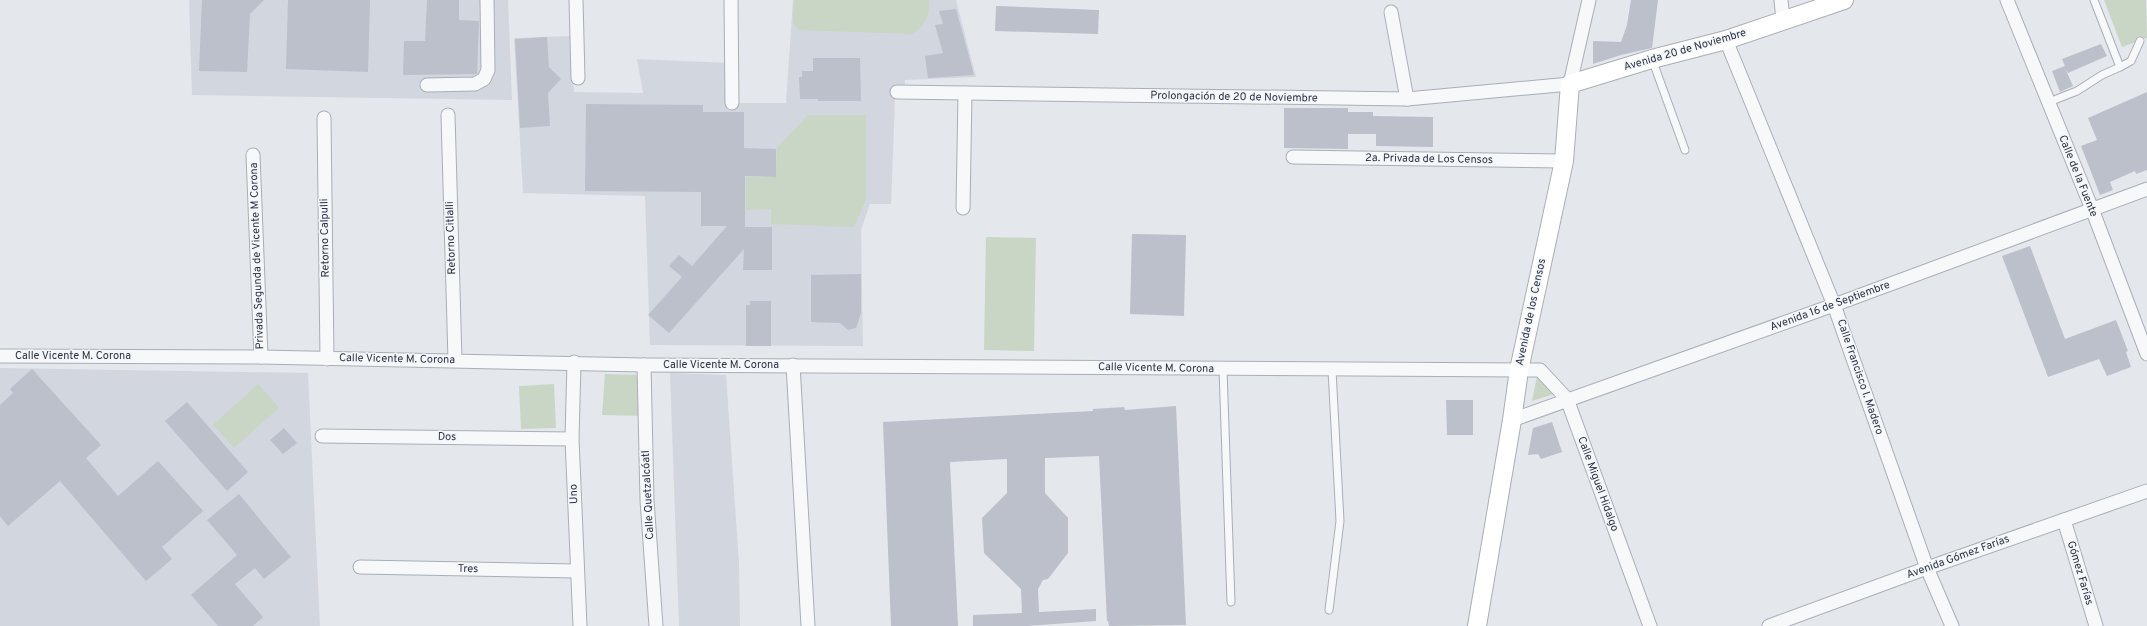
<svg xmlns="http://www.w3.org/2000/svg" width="2147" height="626" viewBox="0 0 2147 626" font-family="Overpass,sans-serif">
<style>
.built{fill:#d2d6de}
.green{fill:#c9d6c5}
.building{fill:#bbc0ca}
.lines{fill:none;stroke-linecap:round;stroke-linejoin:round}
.lane-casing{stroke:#a9aeb7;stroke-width:9}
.street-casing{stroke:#a9aeb7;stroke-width:15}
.secondary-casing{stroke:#a9aeb7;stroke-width:20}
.lane{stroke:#f7f8fa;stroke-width:7}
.street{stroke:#f7f8fa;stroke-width:13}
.secondary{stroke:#fff;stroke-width:18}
.labels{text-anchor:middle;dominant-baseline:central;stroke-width:3;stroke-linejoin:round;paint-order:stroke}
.street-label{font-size:11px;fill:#2b3445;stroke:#f4f6f9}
</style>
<rect width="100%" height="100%" fill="#e4e7ec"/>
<g class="built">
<path d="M189 0H508L512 100 192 95Z"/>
<path d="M793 0H956L976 77 905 80V99H895L891 204H870L861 230 863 346 650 345 645 196 523 193 514 38 571 36 574 92 643 93 637 59 728 63V103H786Z"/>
<path d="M0 368 308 373 320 626H0Z"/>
<path d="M670 373 726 375 739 563 740 626H679Z"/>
</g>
<g class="green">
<path d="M794 0H929C929 19 927 21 913 34L798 30 793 22Z"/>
<path d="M2104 0H2146L2147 38 2122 47Z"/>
<path d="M808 115H866V199L854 227 771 224V209L746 210V177H776L777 148Z"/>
<path d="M986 237 1036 238 1034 351 984 350Z"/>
<path d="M605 374 644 375 645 416 602 415Z"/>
<path d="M1537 377 1554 394 1532 401Z"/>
<path d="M258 384 279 408 234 448 213 425Z"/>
<path d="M554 384 556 428 521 429 519 386Z"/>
</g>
<g class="building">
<path d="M202 0H264L250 14 247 72 199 71Z"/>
<path d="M288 0H370L368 72 286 69Z"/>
<path d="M427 0H459V20L479 21 477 74 403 75 404 41H425Z"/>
<path d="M1631 0H1658L1652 48 1621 55 1593 64V41L1621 42 1627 25Z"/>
<path d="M996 6 1099 10 1098 34 995 31Z"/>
<path d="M956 9 974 75 928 78 925 56 943 53 935 25 943 24 939 11Z"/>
<path d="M547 37 549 67 561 79 548 93 550 126 520 128 515 39Z"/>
<path d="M2101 44 2107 56 2068 73 2065 68 2073 86 2060 92 2052 71 2065 66 2062 59Z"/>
<path d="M813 58H860L861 101H818V99H800L799 77H802V71H813Z"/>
<path d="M2147 92V170L2136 174 2135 171 2110 182 2113 190 2100 195 2081 146 2097 140 2088 118Z"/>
<path d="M586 104 703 105V112H744V148L776 149V177L745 176V227H772V270H743L744 249 669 333 648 315 682 277 669 266 679 255 692 266 727 226H701V192L585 191Z"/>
<path d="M1284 108H1348V112H1373V116L1433 117V147L1376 146V134H1348V149L1284 148Z"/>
<path d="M1132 234 1186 235 1184 316 1130 314Z"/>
<path d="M2030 246 2065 339 2116 320 2128 351 2126 352 2131 367 2107 376 2099 359 2048 377 2002 256Z"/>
<path d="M861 274V313L856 328 848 330 840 323 811 322V275Z"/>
<path d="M750 301H771V346H746V305H750Z"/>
<path d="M32 369 101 445 86 458 118 496 158 461 203 511 162 547 172 559 146 581 60 481 8 526 0 516V405L13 393 10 389Z"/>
<path d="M1446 400H1473V435H1447Z"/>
<path d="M187 402 248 472 227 491 165 421Z"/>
<path d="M1176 406 1186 625 1109 626 1108 621H1107L1099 456 1045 458V493L1068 518V553L1048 579 1043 580 1038 589 1039 612 1096 609V621L1027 626H973V615L1022 613 1021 589 984 553 982 518 1007 493V459L950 462 958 626H891L883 422 1093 411V409L1124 407 1125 410Z"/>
<path d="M1552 422 1562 452 1541 459 1538 454 1528 455 1533 428Z"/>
<path d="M284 428 297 443 283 454 270 440Z"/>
<path d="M239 494 291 557 264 579 255 568 235 584 263 617 253 626H218L191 595 237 555 207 520Z"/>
</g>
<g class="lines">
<g class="lane-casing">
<g id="lane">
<path d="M1652 59 1685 150"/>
<path d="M2120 67 2131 61 2140 41"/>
<path d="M2049 102 2077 91 2102 75 2120 67 2094 0"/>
<path d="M1223 369 1231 602"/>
<path d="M1329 610 1340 521 1332 370"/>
</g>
</g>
<g class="street-casing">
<g id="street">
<path d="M576 0 578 78"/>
<path d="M731 0 732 103"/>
<path d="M1781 0 1783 20"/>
<path d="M2007 0 2092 209 2147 354"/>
<path d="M1391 12 1407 99"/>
<path d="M1726 40 1834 305 1927 568 1952 626"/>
<path d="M427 85 475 84 484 79 488 70 487 0"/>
<path d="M897 92 1407 99 1570 84 1589 0"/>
<path d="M448 115 455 360"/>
<path d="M324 118 327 359"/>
<path d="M253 155 261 357"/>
<path d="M1293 157 1564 161"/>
<path d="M963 208 965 93"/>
<path d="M0 356 261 357 644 365 1540 370 1567 399 1650 626"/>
<path d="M574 362 572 439 580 626"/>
<path d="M644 365 647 500 656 626"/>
<path d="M793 365 808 626"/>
<path d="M1512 420 1834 305 2147 189"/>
<path d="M322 436 572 439"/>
<path d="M2064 520 2096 626"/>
<path d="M360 567 577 571"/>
<path d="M1769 626 1927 568 2147 491"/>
</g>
</g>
<g class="secondary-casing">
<path id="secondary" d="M1477 626 1512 420 1519 370 1564 161 1570 84 1652 59 1726 40 1844 0"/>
</g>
<use href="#lane" class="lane"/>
<use href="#street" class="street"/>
<use href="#secondary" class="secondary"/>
</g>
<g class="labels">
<g class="street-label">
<text transform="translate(1685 50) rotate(-16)">Avenida 20 de Noviembre</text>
<text transform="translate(1234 97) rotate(1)">Prolongación de 20 de Noviembre</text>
<text transform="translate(1429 159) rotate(1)">2a. Privada de Los Censos</text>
<text transform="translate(2078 176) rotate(68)">Calle de la Fuente</text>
<text transform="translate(325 238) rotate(-91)">Retorno Calpulli</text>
<text transform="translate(451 238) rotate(-92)">Retorno Citlalli</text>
<text transform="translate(257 256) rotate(-92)">Privada Segunda de Vicente M Corona</text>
<text transform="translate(1830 306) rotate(-20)">Avenida 16 de Septiembre</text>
<text transform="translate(1531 312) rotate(-78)">Avenida de los Censos</text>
<text x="73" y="356">Calle Vicente M. Corona</text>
<text transform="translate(397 359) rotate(1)">Calle Vicente M. Corona</text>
<text x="721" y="365">Calle Vicente M. Corona</text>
<text transform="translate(1156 368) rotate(1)">Calle Vicente M. Corona</text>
<text transform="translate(1860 377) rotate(71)">Calle Francisco I. Madero</text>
<text transform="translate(447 437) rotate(1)">Dos</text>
<text transform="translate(1598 484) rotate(70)">Calle Miguel Hidalgo</text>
<text transform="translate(574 494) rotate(-92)">Uno</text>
<text transform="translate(648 495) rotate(-93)">Calle Quetzalcóatl</text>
<text transform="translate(1958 557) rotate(-20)">Avenida Gómez Farías</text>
<text transform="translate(468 569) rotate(1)">Tres</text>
<text transform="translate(2080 573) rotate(73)">Gómez Farías</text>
</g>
</g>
</svg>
